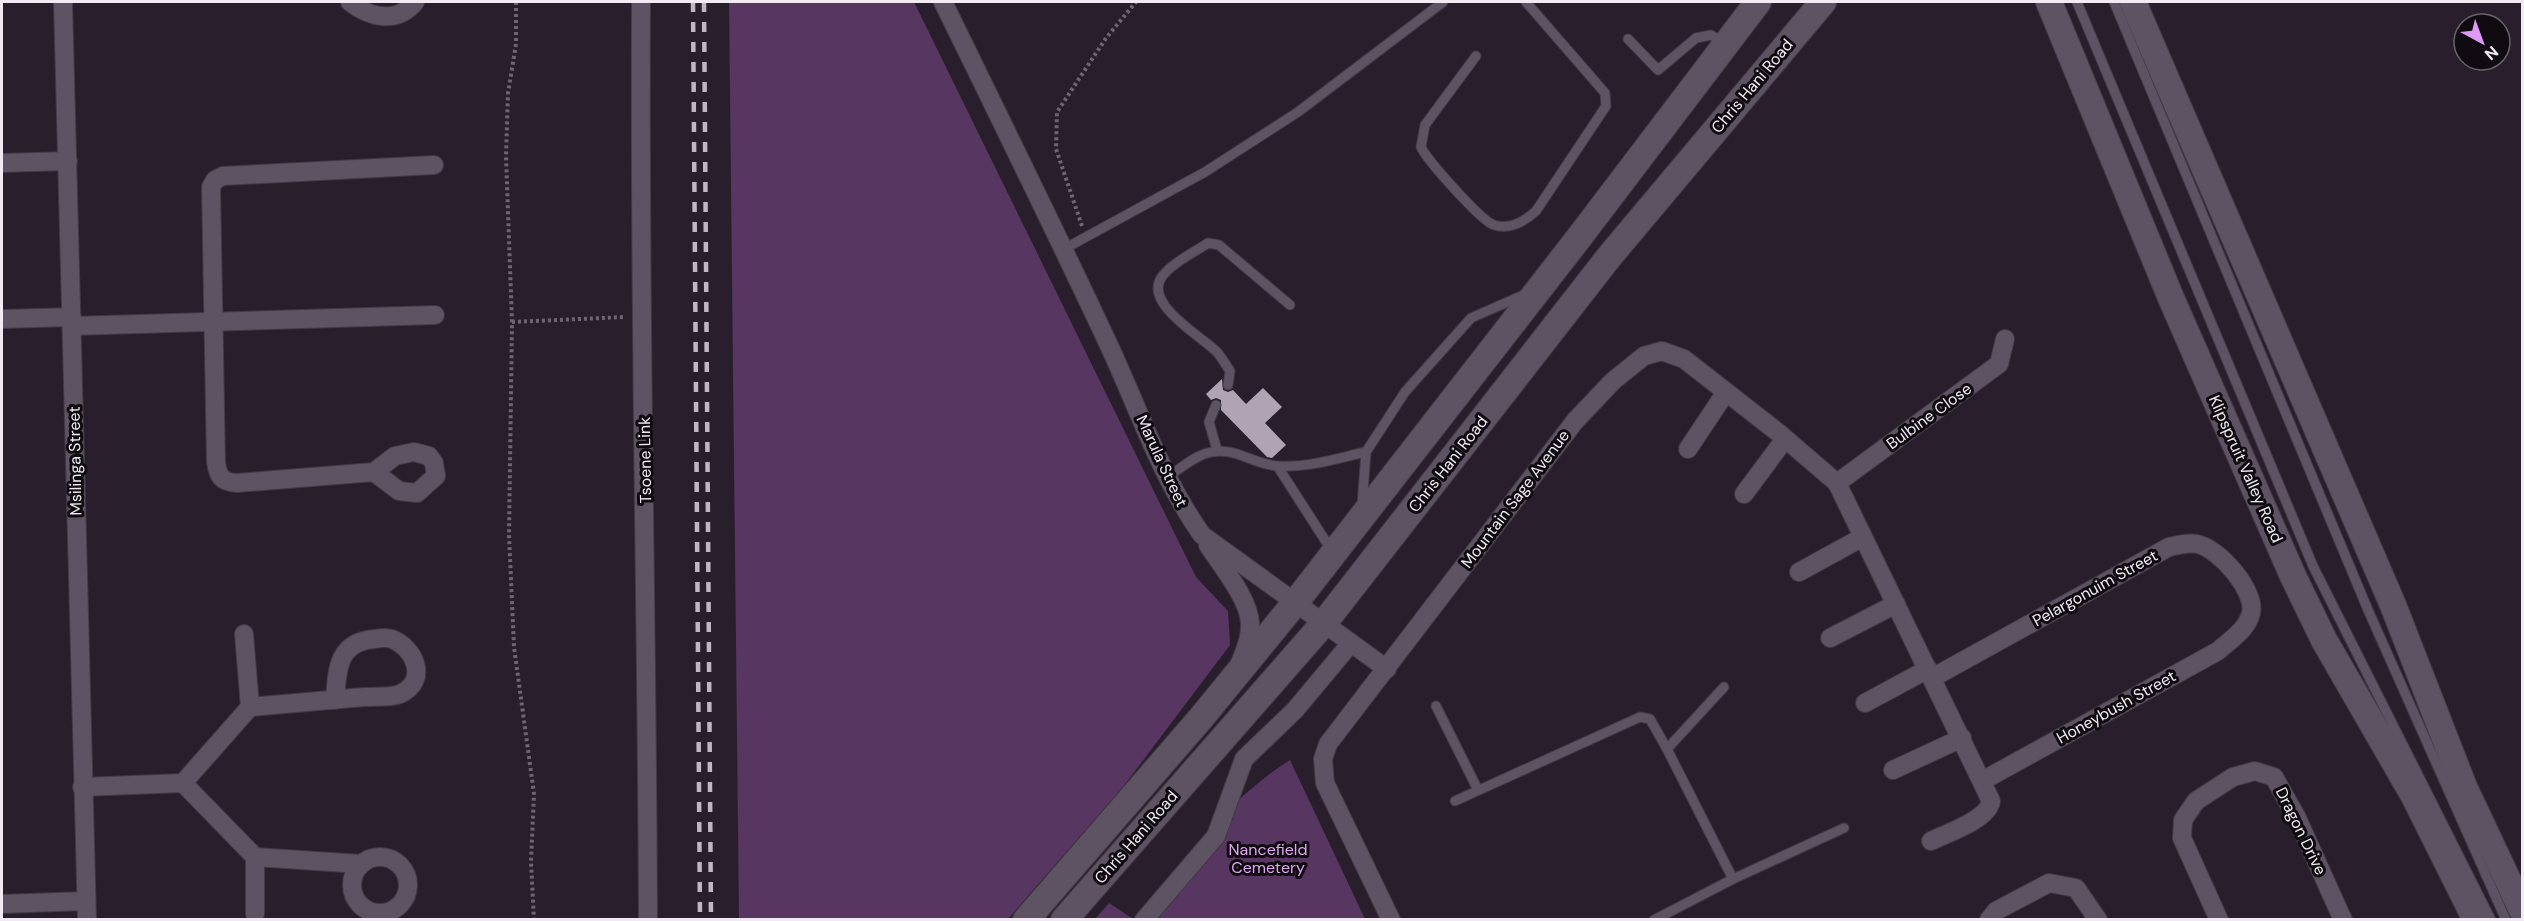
<svg xmlns="http://www.w3.org/2000/svg" width="2524" height="921" viewBox="0 0 2524 921" font-family="'DM Sans',sans-serif">
<style>
.green{fill:#573662}
.building{fill:#b0a3b4}
.lines{fill:none;stroke-linecap:round;stroke-linejoin:round}
.service-casing{stroke:#423a45;stroke-width:11}
.minor-casing{stroke:#423a45;stroke-width:20}
.secondary-casing{stroke:#423a45;stroke-width:28}
.path{stroke:#6e6571;stroke-width:4;stroke-dasharray:3 3;stroke-linecap:butt}
.service{stroke:#5e5362;stroke-width:9}
.minor{stroke:#5e5362;stroke-width:18}
.secondary{stroke:#5e5362;stroke-width:26}
.rail{stroke:#bfb7c1;stroke-width:4.5;stroke-dasharray:10 10;stroke-linecap:butt}
.labels{text-anchor:middle;dominant-baseline:central;stroke-width:6;stroke-linejoin:round;paint-order:stroke}
.street-label{font-size:16px;fill:#f1eaf3;stroke:#0f0b11}
.park-label{font-size:16px;fill:#dea7f0;stroke:#0f0b11}
</style>
<rect width="100%" height="100%" fill="#291f2c"/>
<g class="green">
<path d="M729 2H914L1196 577 1228 611 1230 645 1123 787 1008 919H739Z"/>
<path d="M1290 760 1365 919 1133 920C1181 863 1227 800 1290 760Z"/>
<path d="M1109 903 1133 919H1095Z"/>
</g>
<path class="building" d="M1222 379 1223 390 1228 392 1233 390 1246 404 1263 388 1282 407 1265 423 1286 445 1272 458 1267 457 1221 410V400L1216 398 1211 400 1206 394Z"/>
<g class="lines">
<g class="service-casing">
<g id="service">
<path d="M2077 2 2313 566 2491 920"/>
<path d="M2114 2 2368 610 2506 920"/>
<path d="M1628 39 1658 70 1696 38 1711 35 1724 43"/>
<path d="M1476 56 1425 125 1421 147C1427 160 1481 221 1494 225 1510 230 1524 222 1536 211L1606 106 1605 93 1526 2"/>
<path d="M1064 249 1205 172 1298 112 1443 2"/>
<path d="M1228 385 1230 371C1226 365 1222 358 1217 352 1200 335 1136 300 1166 272 1177 260 1195 252 1208 243L1219 245 1290 305"/>
<path d="M1216 405 1209 422 1217 450"/>
<path d="M1278 467 1332 551"/>
<path d="M1168 477C1194 458 1210 443 1243 456 1254 460 1267 466 1279 466 1308 468 1338 458 1366 452"/>
<path d="M1362 505 1366 452 1405 392 1471 318 1528 293"/>
<path d="M1436 706 1478 790"/>
<path d="M1455 801 1640 717 1650 719 1667 749"/>
<path d="M1733 879 1844 828"/>
<path d="M1654 920 1733 879 1667 749 1724 687"/>
</g>
</g>
<g class="minor-casing">
<g id="minor">
<path d="M63 2 87 920"/>
<path d="M350 2C370 18 397 24 415 2"/>
<path d="M641 2C639 307 647 613 648 920"/>
<path d="M943 2C998 114 1053 226 1106 339 1137 404 1160 476 1202 535L1387 669"/>
<path d="M2 163 68 161"/>
<path d="M2 319 72 317"/>
<path d="M72 326 435 315"/>
<path d="M1688 449 1726 392"/>
<path d="M374 472 399 491 417 493 436 476 434 463 429 456 414 452 395 456 374 472 237 483C221 482 218 476 216 462L211 187 215 180 223 176 434 165"/>
<path d="M1837 483 1999 364 2005 339"/>
<path d="M1744 494 1785 439"/>
<path d="M1208 545C1221 565 1249 599 1250 623 1251 637 1245 650 1240 663"/>
<path d="M1799 572 1863 537"/>
<path d="M244 634 250 707"/>
<path d="M1830 638 1896 604"/>
<path d="M1932 678 2169 547C2177 545 2188 542 2197 544 2219 548 2256 591 2251 613 2247 630 2230 640 2218 651L1982 781"/>
<path d="M1865 703 1928 669"/>
<path d="M1893 770 1962 738"/>
<path d="M183 783 255 857 361 864"/>
<path d="M82 787 183 783 250 707C288 704 326 700 364 697 375 696 391 698 400 694 429 681 415 648 392 639 387 637 380 638 374 639 337 642 337 671 335 700"/>
<circle cx="380" cy="885" r="28"/>
<path d="M2 904 86 901"/>
<path d="M255 914V857"/>
<path d="M1144 920 1216 836 1244 759 1295 710 1351 643"/>
<path d="M1391 920 1325 783 1323 759 1328 744 1575 421 1613 381 1644 356 1662 351 1684 359 1780 434 1837 483 1991 801C1988 820 1947 833 1931 841"/>
<path d="M1989 920 1996 911 2049 883 2076 888 2098 920"/>
<path d="M2219 920 2182 838 2183 820 2196 801 2233 777 2255 771 2274 777 2297 818 2343 920"/>
</g>
</g>
<g class="secondary-casing">
<g id="secondary">
<path d="M2049 2 2171 298 2293 576 2324 640 2414 796 2476 920"/>
<path d="M2133 2 2393 605 2464 787 2522 910"/>
<path d="M1026 920 1201 718 1295 603 1581 235 1758 2"/>
<path d="M1064 920 1324 623 1609 257 1823 2"/>
</g>
</g>
<g class="path">
<path d="M516 2V44L508 93 506 156 512 322 509 535 514 647 534 794 531 862 534 920"/>
<path d="M1082 226 1056 149 1057 112 1106 38 1136 2"/>
<path d="M512 322 625 317"/>
</g>
<use href="#service" class="service"/>
<use href="#minor" class="minor"/>
<use href="#secondary" class="secondary"/>
<g class="rail">
<path d="M693 2 700 920"/>
<path d="M704 2 711 920"/>
</g>
</g>
<g class="labels">
<g class="street-label">
<text transform="translate(1752 86) rotate(-50)">Chris Hani Road</text>
<text transform="translate(1929 416) rotate(-36)">Bulbine Close</text>
<text transform="translate(645 460) rotate(-91)">Tsoene Link</text>
<text transform="translate(75 461) rotate(-91)">Msilinga Street</text>
<text transform="translate(1162 461) rotate(65)">Marula Street</text>
<text transform="translate(1448 464) rotate(-52)">Chris Hani Road</text>
<text transform="translate(2246 469) rotate(66)">Klipspruit Valley Road</text>
<text transform="translate(1515 499) rotate(-53)">Mountain Sage Avenue</text>
<text transform="translate(2095 588) rotate(-29)">Pelargonuim Street</text>
<text transform="translate(2116 707) rotate(-29)">Honeybush Street</text>
<text transform="translate(2301 831) rotate(64)">Dragon Drive</text>
<text transform="translate(1136 837) rotate(-49)">Chris Hani Road</text>
</g>
<g class="park-label">
<text x="1268" y="849">Nancefield<tspan x="1268" dy="18">Cemetery</tspan></text>
</g>
</g>
<rect width="2524" height="921" fill="none" stroke="#f1eaf3" stroke-width="6"/>
<g transform="translate(2482 42) rotate(139)"><circle r="28" fill="#0f0b11" stroke="#69646b" stroke-width="1.5"/>
<path d="M0-4.5L10 22L0 15L-10 22Z" fill="#dd99f3"/>
<text y="-9" font-size="16" font-weight="bold" text-anchor="middle" fill="#f1eaf3">N</text>
</g>
</svg>
